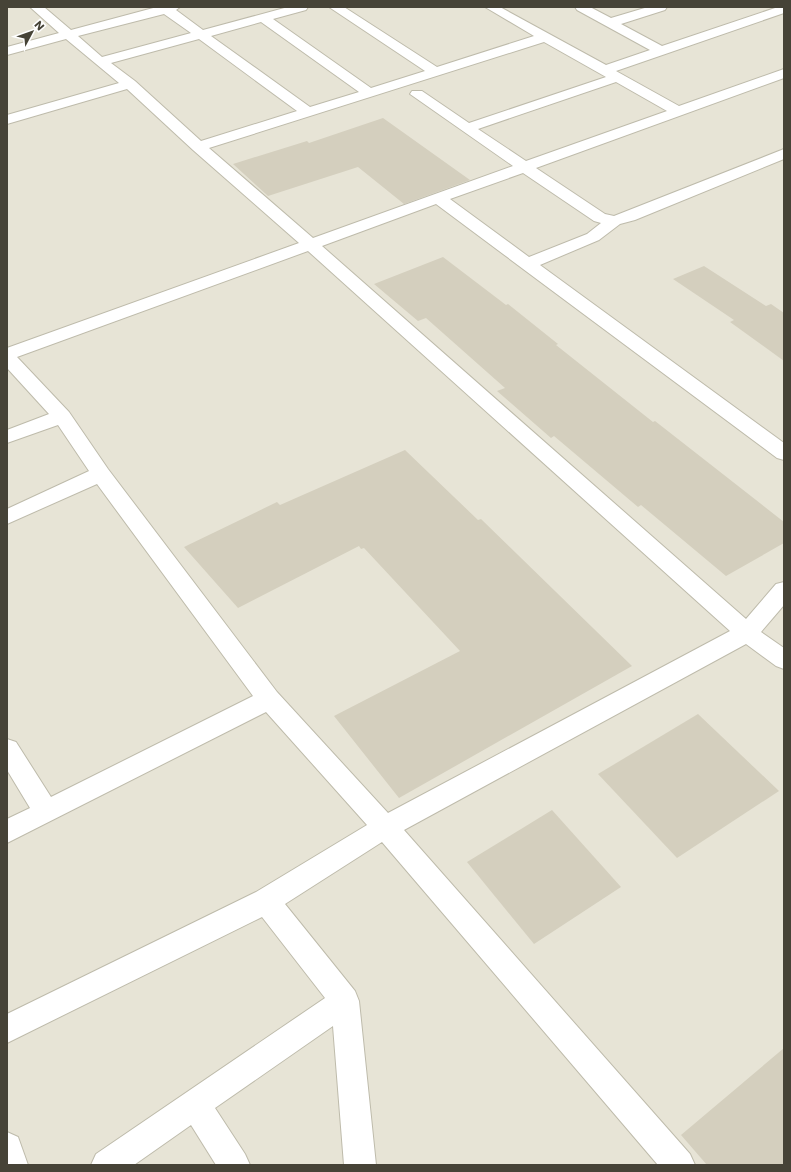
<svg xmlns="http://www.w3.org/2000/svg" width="791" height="1172" viewBox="0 0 791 1172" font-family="Poppins,sans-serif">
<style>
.residential{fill:#e7e4d6}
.building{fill:#d4cfbe}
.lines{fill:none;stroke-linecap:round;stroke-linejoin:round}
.minor-casing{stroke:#bebbab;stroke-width:2}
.minor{fill:#fff;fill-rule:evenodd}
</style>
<rect width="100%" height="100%" fill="#f3f2e8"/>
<rect class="residential" x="7" y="7" width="777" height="1158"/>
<g class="building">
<path d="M383 118 470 180 404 204 358 167 268 196 233 164 307 141 309 143Z"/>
<path d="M443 257 506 305 508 304 558 344 556 345 653 422 655 421 784 522V543L726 576 641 505 638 507 554 436 551 438 497 391 505 388 426 318 418 321 374 284Z"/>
<path d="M704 266 766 306 771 304 784 313V361L730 322 734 320 673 279Z"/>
<path d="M405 450 478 520 481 519 632 666 399 798 334 716 460 651 364 548 361 549 359 546 238 608 184 547 277 502 280 505Z"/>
<path d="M698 714 779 791 677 858 598 774Z"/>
<path d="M552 810 621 887 534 944 467 862Z"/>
<path d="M784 1048V1165H707L681 1135Z"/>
</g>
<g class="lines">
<g class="minor-casing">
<g id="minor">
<path d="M30 7H44L71 30 157 7H180L176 10 203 30 288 7H308L306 10 273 19 371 88 425 71 329 7H344L437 67 534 36 485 7H500L606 65 650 50 577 10 575 7H590L611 18 648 7H667L665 10 621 24 662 46 778 7H784V13L616 71 679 106 784 69V78L536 168 605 214 614 216 784 149V159L635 220 620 224 599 240 540 265 784 443V460L777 458 436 204 322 246 746 619 776 584 784 582V605L761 632 784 648V669L776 666 746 644 404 830 690 1154 695 1165H658L382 842 285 904 355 991 359 1001 376 1165H344L333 1026 215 1108 245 1154 250 1165H216L191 1125 134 1165H91L96 1154 325 998 262 917 7 1043V1014L256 892 367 825 266 712 7 843V819L30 808 7 770V739L16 742 51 797 253 696 97 484 7 524V509L89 471 58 425 7 443V430L49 414 7 368V348L299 243 193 150 127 89 7 124V115L119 83 66 39 7 55V47L59 33ZM164 14 191 33 102 57 78 36ZM261 22 359 92 310 107 211 36ZM199 39 297 111 201 141 135 81 111 63ZM544 42 606 77 469 123 422 91H412L410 94 513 166 313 238 209 148ZM616 82 667 111 526 161 478 129ZM523 173 594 221 601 223 587 234 529 257 450 199ZM308 251 730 631 388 813 277 692 108 469 69 412 17 357Z"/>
<path d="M7 1132 18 1137 28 1165H7Z"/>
</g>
</g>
<use href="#minor" class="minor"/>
</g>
<rect width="791" height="1172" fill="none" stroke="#464337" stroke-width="16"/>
<g transform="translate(32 32) rotate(49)" stroke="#ffffff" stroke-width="3" paint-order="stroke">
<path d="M0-3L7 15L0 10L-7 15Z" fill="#464337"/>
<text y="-6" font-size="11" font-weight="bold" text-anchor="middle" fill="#464337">N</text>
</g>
</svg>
